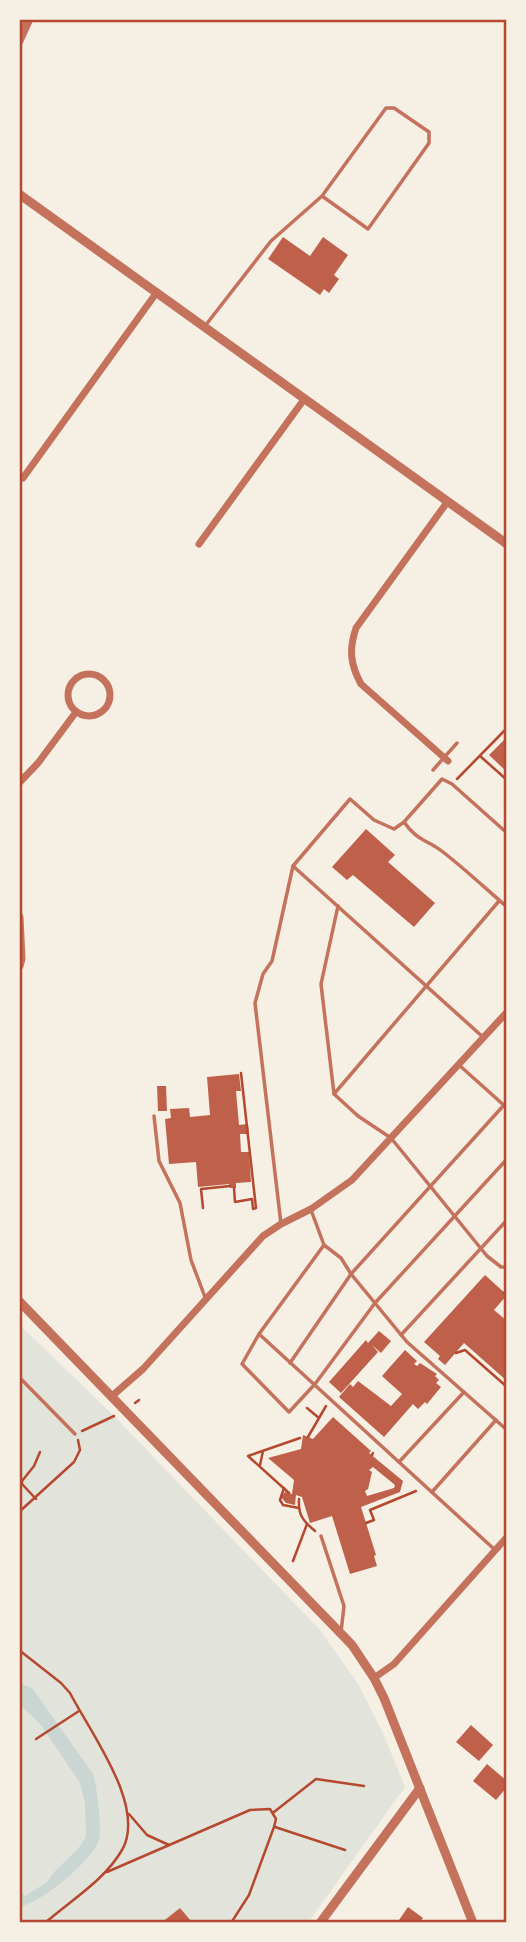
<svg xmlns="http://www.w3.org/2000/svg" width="526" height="1942" viewBox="0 0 526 1942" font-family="Figtree,sans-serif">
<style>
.green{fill:#e2e4dc}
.water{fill:#c9d6d2}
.building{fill:#bf614a;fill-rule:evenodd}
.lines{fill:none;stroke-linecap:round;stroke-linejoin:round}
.path{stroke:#b5482f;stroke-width:2.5}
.service{stroke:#c5725c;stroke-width:3.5}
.minor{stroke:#c5725c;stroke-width:7}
.tertiary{stroke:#c5725c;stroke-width:9}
.neatline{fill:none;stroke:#b5482f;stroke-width:2.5}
</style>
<rect width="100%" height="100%" fill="#f6efe4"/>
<path class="green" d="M19 1324 114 1416 321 1631 358 1684 383 1733 405 1787 308 1923H19Z"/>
<path class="water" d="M19 1683 32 1688 93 1774C97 1785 102 1829 99 1840 94 1859 41 1903 21 1906H19V1890L25 1896 46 1883 55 1871 78 1849 86 1837 85 1803 80 1783 41 1725 19 1704Z"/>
<g class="building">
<path d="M283 237 310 256 323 237 348 255 334 275 339 279 329 293 324 289 320 295 268 259Z"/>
<path d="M507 737V772L489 755Z"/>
<path d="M366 829 395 855 388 862 435 903 414 927 353 875 347 880 332 867Z"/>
<path d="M239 1074 241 1091H236L239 1125 248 1124 249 1134H240L241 1152H249L251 1182 236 1183V1188H230L229 1184 198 1187 196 1162 169 1164 165 1119 171 1118 170 1109 189 1108 190 1117 210 1115 207 1077Z"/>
<path d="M157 1086H166L167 1111H158Z"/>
<path d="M485 1275 507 1295 494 1310 507 1321V1381L464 1343 445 1365 438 1359 440 1356 424 1342Z"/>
<path d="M379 1331 391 1341 381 1353 372 1345 378 1352 341 1393 329 1382 366 1340 368 1343Z"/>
<path d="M405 1350 417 1361 414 1364 417 1366 420 1363 437 1374 435 1376 439 1380 436 1383 441 1387 427 1404 425 1402 418 1409 413 1404 384 1437 339 1397 350 1384 353 1387 358 1381 391 1406 402 1394 382 1376Z"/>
<path d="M333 1417 371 1451 369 1453 403 1481 400 1492 361 1507 376 1555 374 1556 377 1566 350 1574 332 1516 310 1523 302 1497 296 1495 295 1505 286 1503 281 1497 285 1492 292 1494 294 1480 268 1458 301 1449 303 1435 313 1439ZM373 1467 395 1485 394 1488 367 1496 365 1491 368 1489 372 1472 369 1470Z"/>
<path d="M471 1725 493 1745 479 1761 456 1742Z"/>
<path d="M487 1764 507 1781V1787L496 1800 473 1781Z"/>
<path d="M408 1907 423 1918 419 1923H397Z"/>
<path d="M180 1908 191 1921 188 1923H161Z"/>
</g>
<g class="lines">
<g class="path">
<path d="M480 756 507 780"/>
<path d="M457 779 507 728"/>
<path d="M505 803 507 801"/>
<path d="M234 1188 235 1202 252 1199 253 1209 256 1208 241 1073"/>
<path d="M203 1208 201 1189 230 1186"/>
<path d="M504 1293 507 1290"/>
<path d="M456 1353 465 1350 507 1387"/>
<path d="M135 1403 139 1400"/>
<path d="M307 1408 319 1418"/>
<path d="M82 1431 114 1416"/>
<path d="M308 1437 326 1406"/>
<path d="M372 1455 373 1453"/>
<path d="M260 1465 263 1451"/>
<path d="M284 1488 280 1500 283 1505 299 1508"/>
<path d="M289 1493 248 1456 300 1438"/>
<path d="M36 1499 22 1484V1481L34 1466 40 1452"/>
<path d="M299 1499C298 1515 303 1521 315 1531"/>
<path d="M19 1512 74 1462 80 1450 78 1440"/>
<path d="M366 1523 374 1520 370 1510 416 1491"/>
<path d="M293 1561 307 1524"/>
<path d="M19 1650 61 1683 70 1693C90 1732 147 1807 122 1850 105 1880 70 1901 45 1923"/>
<path d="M36 1739 79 1711"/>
<path d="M274 1812 316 1779 364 1786"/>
<path d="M129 1814 147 1835 169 1845"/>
<path d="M275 1827 345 1850"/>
<path d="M107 1872 250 1810 270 1809 276 1819 274 1827 249 1895 231 1923"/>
</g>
<g class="service">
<path d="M205 326 271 241 322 196 386 108H394L429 132V143L368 229 322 196"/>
<path d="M433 770 457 743"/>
<path d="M404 822C417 841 428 840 443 852 465 869 486 889 507 907"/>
<path d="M293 866 484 1038"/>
<path d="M338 906 321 984 334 1094 358 1116 391 1138 487 1256 501 1267H507"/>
<path d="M459 1065 507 1108"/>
<path d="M334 1094 499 901"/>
<path d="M154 1116 159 1161 180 1203 191 1260 205 1297"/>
<path d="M311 1210 324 1245 341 1258 351 1274 407 1342 507 1430"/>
<path d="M281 1224 255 1003 263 974 272 961 293 866 350 799 374 820 394 829 404 822 442 779 452 784 507 833"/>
<path d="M324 1245 259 1334 494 1549"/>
<path d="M259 1334 242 1364 289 1412 315 1384 375 1303 507 1159"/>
<path d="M401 1335 507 1220"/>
<path d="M290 1363 351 1274 504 1105"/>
<path d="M19 1377 75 1434"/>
<path d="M399 1462 464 1392"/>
<path d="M432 1492 496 1420"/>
<path d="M321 1536 344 1606 341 1632"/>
</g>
<g class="minor">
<path d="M23 478 157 292"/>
<path d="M199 544 305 398"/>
<circle cx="89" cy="695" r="21"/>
<path d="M448 761 361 684C350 664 349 649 356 628L448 501"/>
<path d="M19 783 38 763 76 712"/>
<path d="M112 1396 143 1369 263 1236 281 1224 311 1209 352 1180 507 1012"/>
<path d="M374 1678 394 1664 507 1537"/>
</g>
<g class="tertiary">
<path d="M19 41 29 19"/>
<path d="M19 194 507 544"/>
<path d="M19 917 21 959 19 966"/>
<path d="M19 1301 352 1645 374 1678 384 1698 473 1923"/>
<path d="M320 1923 420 1788"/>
</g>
</g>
<rect width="526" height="1942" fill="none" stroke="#f6efe4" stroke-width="42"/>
<rect x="21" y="21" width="484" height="1900" class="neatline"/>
</svg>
